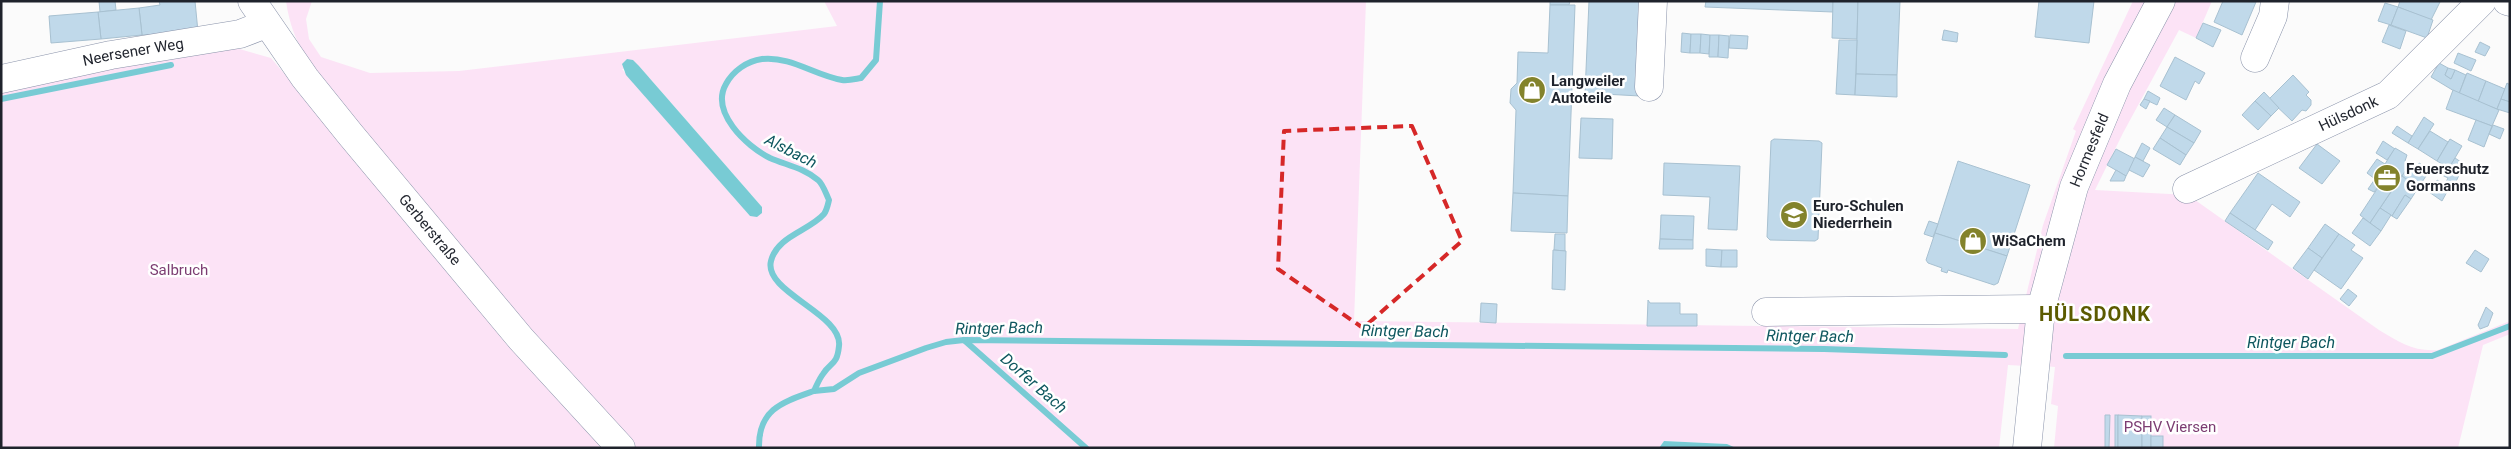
<svg xmlns="http://www.w3.org/2000/svg" width="2511" height="449" viewBox="0 0 2511 449" font-family="Roboto,sans-serif">
<style>
.green{fill:#fce3f6;fill-rule:evenodd}
.water{fill:#78cbd4}
.lines{fill:none;stroke-linecap:round;stroke-linejoin:round}
.stream{stroke:#78cbd4;stroke-width:6}
.building{fill:#c0d9ea;stroke:#a8c1d1}
.minor-casing{stroke:#8a93aa;stroke-width:29}
.minor{stroke:#fff;stroke-width:28}
.marked{fill:none;stroke:#d62828;stroke-width:4;stroke-dasharray:10 6;stroke-linejoin:round}
.labels{text-anchor:middle;dominant-baseline:central;stroke-width:5;stroke-linejoin:round;paint-order:stroke}
.street-label{font-size:15px;fill:#1f232c;stroke:#fff}
.poi-label{font-size:15px;font-weight:bold;fill:#1f232c;stroke:#fff;text-anchor:start}
.park-label{font-size:15px;fill:#7c3d72;stroke:#fff}
.water-label{font-size:16px;font-style:italic;fill:#0e575f;stroke:#fff}
.district-label{font-size:20px;font-weight:bold;letter-spacing:1px;fill:#5c5b00;stroke:#fff}
</style>
<rect width="100%" height="100%" fill="#fbfbfb"/>
<g class="green">
<path d="M286 1H312L306 19 309 39 321 57 370 73 459 71 837 26 824 1H1366L1354 321 2018 329 2043 225 2076 131 2073 129 2133 1H2151L2026 366 2008 365 1999 448H1736L1727 444 1664 441 1659 448H635C518 323 411 190 306 57 295 39 289 22 286 1ZM639 66 762 207 761 214 750 216 622 69Z"/>
<path d="M2174 1H2212L2196 38 2179 30 2123 133 2095 190 2188 195 2379 330C2399 342 2414 352 2438 350L2510 321V334L2483 345 2458 448H2054L2058 406 2051 404 2055 367 2044 366 2046 343 2085 178Z"/>
<path d="M236 48 271 58 562 403 603 448H1V86Z"/>
</g>
<g class="water">
<path d="M627 59 633 60 639 66 762 207V213L757 217 750 216 626 75 622 64Z"/>
<path d="M1664 441 1727 444 1736 448H1659Z"/>
</g>
<g class="lines">
<g class="stream">
<path d="M1 99 171 65"/>
<path d="M964 340 1086 448"/>
<path d="M2066 356H2432L2510 326"/>
<path d="M814 391 834 389 859 373 926 348 946 342 964 340 1824 349 2005 355"/>
<path d="M759 448C758 409 783 402 814 391 817 385 819 379 823 374 831 361 837 366 839 346 843 314 763 292 771 261 777 236 809 231 824 214 827 210 828 204 829 200 826 194 823 184 818 180 804 168 786 165 770 158 746 146 710 112 726 84 733 71 747 61 762 59 791 56 814 75 842 80 848 81 855 79 861 78L876 60 880 1"/>
</g>
</g>
<g class="building">
<path d="M99 1H115L116 10 100 12Z"/>
<path d="M159 1H195L198 32 142 35 139 8 160 5Z"/>
<path d="M1550 1H1570L1569 5H1550Z"/>
<path d="M1589 1H1644L1640 96 1585 93Z"/>
<path d="M1706 1H1833V12L1705 7Z"/>
<path d="M1833 1H1858L1857 39 1832 38Z"/>
<path d="M1858 1H1900L1897 75 1856 74Z"/>
<path d="M2039 1H2094L2089 43 2035 37Z"/>
<path d="M2223 1 2256 2 2242 35 2214 22Z"/>
<path d="M2400 1H2437L2440 2 2431 20 2398 7Z"/>
<path d="M2385 3 2398 7 2391 25 2378 21Z"/>
<path d="M1550 5H1575L1568 196 1513 193 1516 110 1510 103 1511 89 1517 83 1518 52 1548 53Z"/>
<path d="M2398 7 2433 20 2427 38 2391 25Z"/>
<path d="M139 8 142 35 101 39 98 12Z"/>
<path d="M98 12 101 39 51 43 49 16Z"/>
<path d="M2203 23 2221 30 2213 47 2196 38Z"/>
<path d="M2389 25 2406 31 2400 49 2382 42Z"/>
<path d="M1944 30 1958 33 1957 42 1942 40Z"/>
<path d="M1682 33 1691 34 1690 53 1681 52Z"/>
<path d="M1691 34H1701L1700 53H1690Z"/>
<path d="M1701 34 1710 35 1709 54 1700 53Z"/>
<path d="M1710 35H1719L1718 57H1709Z"/>
<path d="M1719 35 1729 36 1728 58 1718 57Z"/>
<path d="M1730 35 1748 36 1747 49 1729 48Z"/>
<path d="M1839 40H1857L1855 95 1836 94Z"/>
<path d="M2480 42 2490 47 2485 56 2475 52Z"/>
<path d="M2458 53 2476 60 2471 71 2454 63Z"/>
<path d="M2175 57 2205 73 2199 84 2195 81 2186 100 2160 86Z"/>
<path d="M2439 63 2448 68 2445 75 2451 79 2455 70 2466 75 2459 94 2431 77Z"/>
<path d="M2448 68 2455 70 2451 79 2445 75Z"/>
<path d="M2467 73 2486 81 2478 102 2459 94Z"/>
<path d="M1856 74 1897 75V97L1855 95Z"/>
<path d="M2293 75 2309 92 2306 95 2311 100V105L2306 111 2302 110 2292 121 2269 99Z"/>
<path d="M2486 81 2505 89 2497 109 2478 102Z"/>
<path d="M2507 83 2510 85V102L2501 99Z"/>
<path d="M2453 90 2499 110 2492 126 2446 109Z"/>
<path d="M2148 91 2160 98 2157 105 2144 99Z"/>
<path d="M2264 92 2279 108 2271 116 2255 101Z"/>
<path d="M2144 99 2150 101 2146 109 2140 105Z"/>
<path d="M2501 99 2510 102V113L2497 109Z"/>
<path d="M2255 101 2271 116 2258 130 2242 115Z"/>
<path d="M2164 108 2175 115 2167 127 2156 120Z"/>
<path d="M2175 115 2201 131 2194 143 2167 127Z"/>
<path d="M2424 117 2434 124 2418 149 2408 143Z"/>
<path d="M1581 118 1613 119 1612 159 1579 158Z"/>
<path d="M2476 120 2492 126 2484 147 2468 140Z"/>
<path d="M2493 125 2504 129 2500 139 2489 134Z"/>
<path d="M2397 126 2412 136 2408 143 2392 133Z"/>
<path d="M2167 127 2194 143 2186 155 2160 138Z"/>
<path d="M2430 131 2448 142 2437 161 2418 149Z"/>
<path d="M2160 138 2186 155 2180 165 2153 149Z"/>
<path d="M1774 139 1819 141 1822 143 1818 239 1815 241 1770 240 1767 237 1771 141Z"/>
<path d="M2450 139 2462 146 2449 168 2437 161Z"/>
<path d="M2383 141 2395 149 2387 160 2376 153Z"/>
<path d="M2142 143 2150 148 2143 161 2135 157Z"/>
<path d="M2317 144 2340 161 2322 184 2299 168Z"/>
<path d="M2395 148 2407 155 2405 161 2410 164 2402 176 2385 164Z"/>
<path d="M2116 149 2135 159 2126 176 2107 165Z"/>
<path d="M2135 157 2150 165 2143 177 2129 170Z"/>
<path d="M2455 158 2464 164 2454 186 2446 182 2448 178 2442 175 2446 166 2449 168Z"/>
<path d="M2377 159 2385 164 2375 179 2367 173Z"/>
<path d="M1958 161 2030 185 2007 256 1935 233Z"/>
<path d="M1664 163 1740 166 1737 230 1708 229 1710 197 1663 195Z"/>
<path d="M2419 163 2430 170 2418 188 2402 176 2410 164 2415 168Z"/>
<path d="M2385 164 2402 176 2392 190 2375 179Z"/>
<path d="M2116 170 2126 176 2124 181H2110Z"/>
<path d="M2258 173 2300 202 2290 217 2272 204 2255 230 2230 213Z"/>
<path d="M2402 176 2418 188 2411 199 2405 195 2392 216 2380 208Z"/>
<path d="M2375 179 2381 183 2374 192 2368 189Z"/>
<path d="M2437 180 2446 186 2444 189 2448 190 2442 201 2429 192Z"/>
<path d="M2381 183 2392 190 2370 223 2360 215Z"/>
<path d="M1513 193 1568 196 1567 233 1511 231Z"/>
<path d="M2405 195 2411 199 2397 219 2392 216Z"/>
<path d="M2380 208 2391 215 2381 231 2370 223Z"/>
<path d="M2230 213 2273 242 2268 250 2225 221Z"/>
<path d="M1661 215 1694 216 1693 240 1660 239Z"/>
<path d="M2363 218 2381 231 2370 246 2352 233Z"/>
<path d="M1929 221 1938 224 1933 237 1924 234Z"/>
<path d="M2325 224 2339 234 2322 258 2308 248Z"/>
<path d="M1935 233 2007 256 1998 283 1994 285 1948 270 1947 273 1941 271 1942 268 1928 263 1926 260Z"/>
<path d="M1555 234H1565V251L1554 250Z"/>
<path d="M2339 234 2355 245 2351 250 2363 258 2341 289 2314 270Z"/>
<path d="M1660 239 1693 240V249H1659Z"/>
<path d="M2308 248 2322 258 2308 279 2293 268Z"/>
<path d="M1706 249 1722 250 1721 267 1706 266Z"/>
<path d="M1553 250 1566 251 1565 290 1552 289Z"/>
<path d="M1722 250H1737V267H1721Z"/>
<path d="M2475 250 2489 259 2481 272 2466 263Z"/>
<path d="M2348 289 2357 296 2349 306 2340 299Z"/>
<path d="M1648 300 1650 303H1680V314H1697V326H1647Z"/>
<path d="M1481 303 1497 304 1496 323 1480 322Z"/>
<path d="M2486 307 2493 313 2488 326 2480 329 2478 325Z"/>
<path d="M2105 415H2110L2109 448H2105Z"/>
<rect x="2115" y="415" width="3" height="33"/>
<path d="M2118 415 2142 416V448H2118Z"/>
<rect x="2142" y="416" width="9" height="32"/>
<rect x="2151" y="436" width="12" height="12"/>
</g>
<g class="lines">
<g class="minor-casing">
<g id="minor">
<path id="s1" d="M252 1 305 78 350 134 521 339 621 448"/>
<path d="M2507 1 2510 2"/>
<path d="M2255 58 2273 16 2275 1"/>
<path id="s2" d="M1 79 111 55 240 34 266 24"/>
<path d="M1649 87 1653 1"/>
<path id="s3" d="M2187 189 2388 95 2482 1"/>
<path d="M1766 312 2041 309"/>
<path id="s4" d="M2027 448 2041 309 2074 187 2117 84 2161 1"/>
</g>
</g>
<use href="#minor" class="minor"/>
</g>
<path class="marked" d="M1412 126 1462 241 1363 328 1278 269 1284 131Z"/>
<defs>
<g id="shop-disc" transform="scale(1.4375)"><circle r="9.5" fill="#83832c" stroke="#fff"/><path d="M-5-2.5h2.3a2.7 3.5 0 0 1 5.4 0H5L5.5 6h-11ZM-1.5-2.5h3a1.5 2.3 0 0 0-3 0Z" fill="#fff"/></g>
<g id="office-disc" transform="scale(1.4375)"><circle r="9.5" fill="#83832c" stroke="#fff"/><path d="M-6-3h4V-5.5h4V-3h4V5H-6ZM-1-4.5V-3h2v-1.5ZM-6 0V1H6V0Z" fill="#fff"/></g>
<g id="university-disc" transform="scale(1.4375)"><circle r="9.5" fill="#83832c" stroke="#fff"/><path d="M0-5L7-2L0 1L-7-2ZM-4 1L0 2.5L4 1V4Q0 6-4 4Z" fill="#fff"/></g>
</defs>
<g fill-rule="evenodd">
<use href="#shop-disc" x="1532" y="90"/>
<use href="#office-disc" x="2387" y="178"/>
<use href="#university-disc" x="1794" y="215"/>
<use href="#shop-disc" x="1973" y="241"/>
</g>
<g class="labels">
<g class="street-label">
<text stroke="none"><textPath href="#s2" startOffset="135">Neersener Weg</textPath></text>
<text stroke="none"><textPath href="#s3" startOffset="178">Hülsdonk</textPath></text>
<text stroke="none"><textPath href="#s4" startOffset="306">Hormesfeld</textPath></text>
<text stroke="none"><textPath href="#s1" startOffset="290">Gerberstraße</textPath></text>
</g>
<g class="poi-label">
<text x="1551" y="81">Langweiler<tspan x="1551" dy="17">Autoteile</tspan></text>
<text x="2406" y="169">Feuerschutz<tspan x="2406" dy="17">Gormanns</tspan></text>
<text x="1813" y="206">Euro-Schulen<tspan x="1813" dy="17">Niederrhein</tspan></text>
<text x="1992" y="241">WiSaChem</text>
</g>
<g class="park-label">
<text x="179" y="270">Salbruch</text>
<text x="2170" y="427">PSHV Viersen</text>
</g>
<g class="water-label">
<text transform="translate(791 151) rotate(27)">Alsbach</text>
<text transform="translate(999 328) rotate(-1)">Rintger Bach</text>
<text transform="translate(1405 331) rotate(1)">Rintger Bach</text>
<text transform="translate(1810 336) rotate(1)">Rintger Bach</text>
<text x="2291" y="342">Rintger Bach</text>
<text transform="translate(1034 383) rotate(41)">Dorfer Bach</text>
</g>
<g class="district-label">
<text x="2095" y="314">HÜLSDONK</text>
</g>
</g>
<rect width="2511" height="449" fill="none" stroke="#1f232c" stroke-width="5"/>
</svg>
